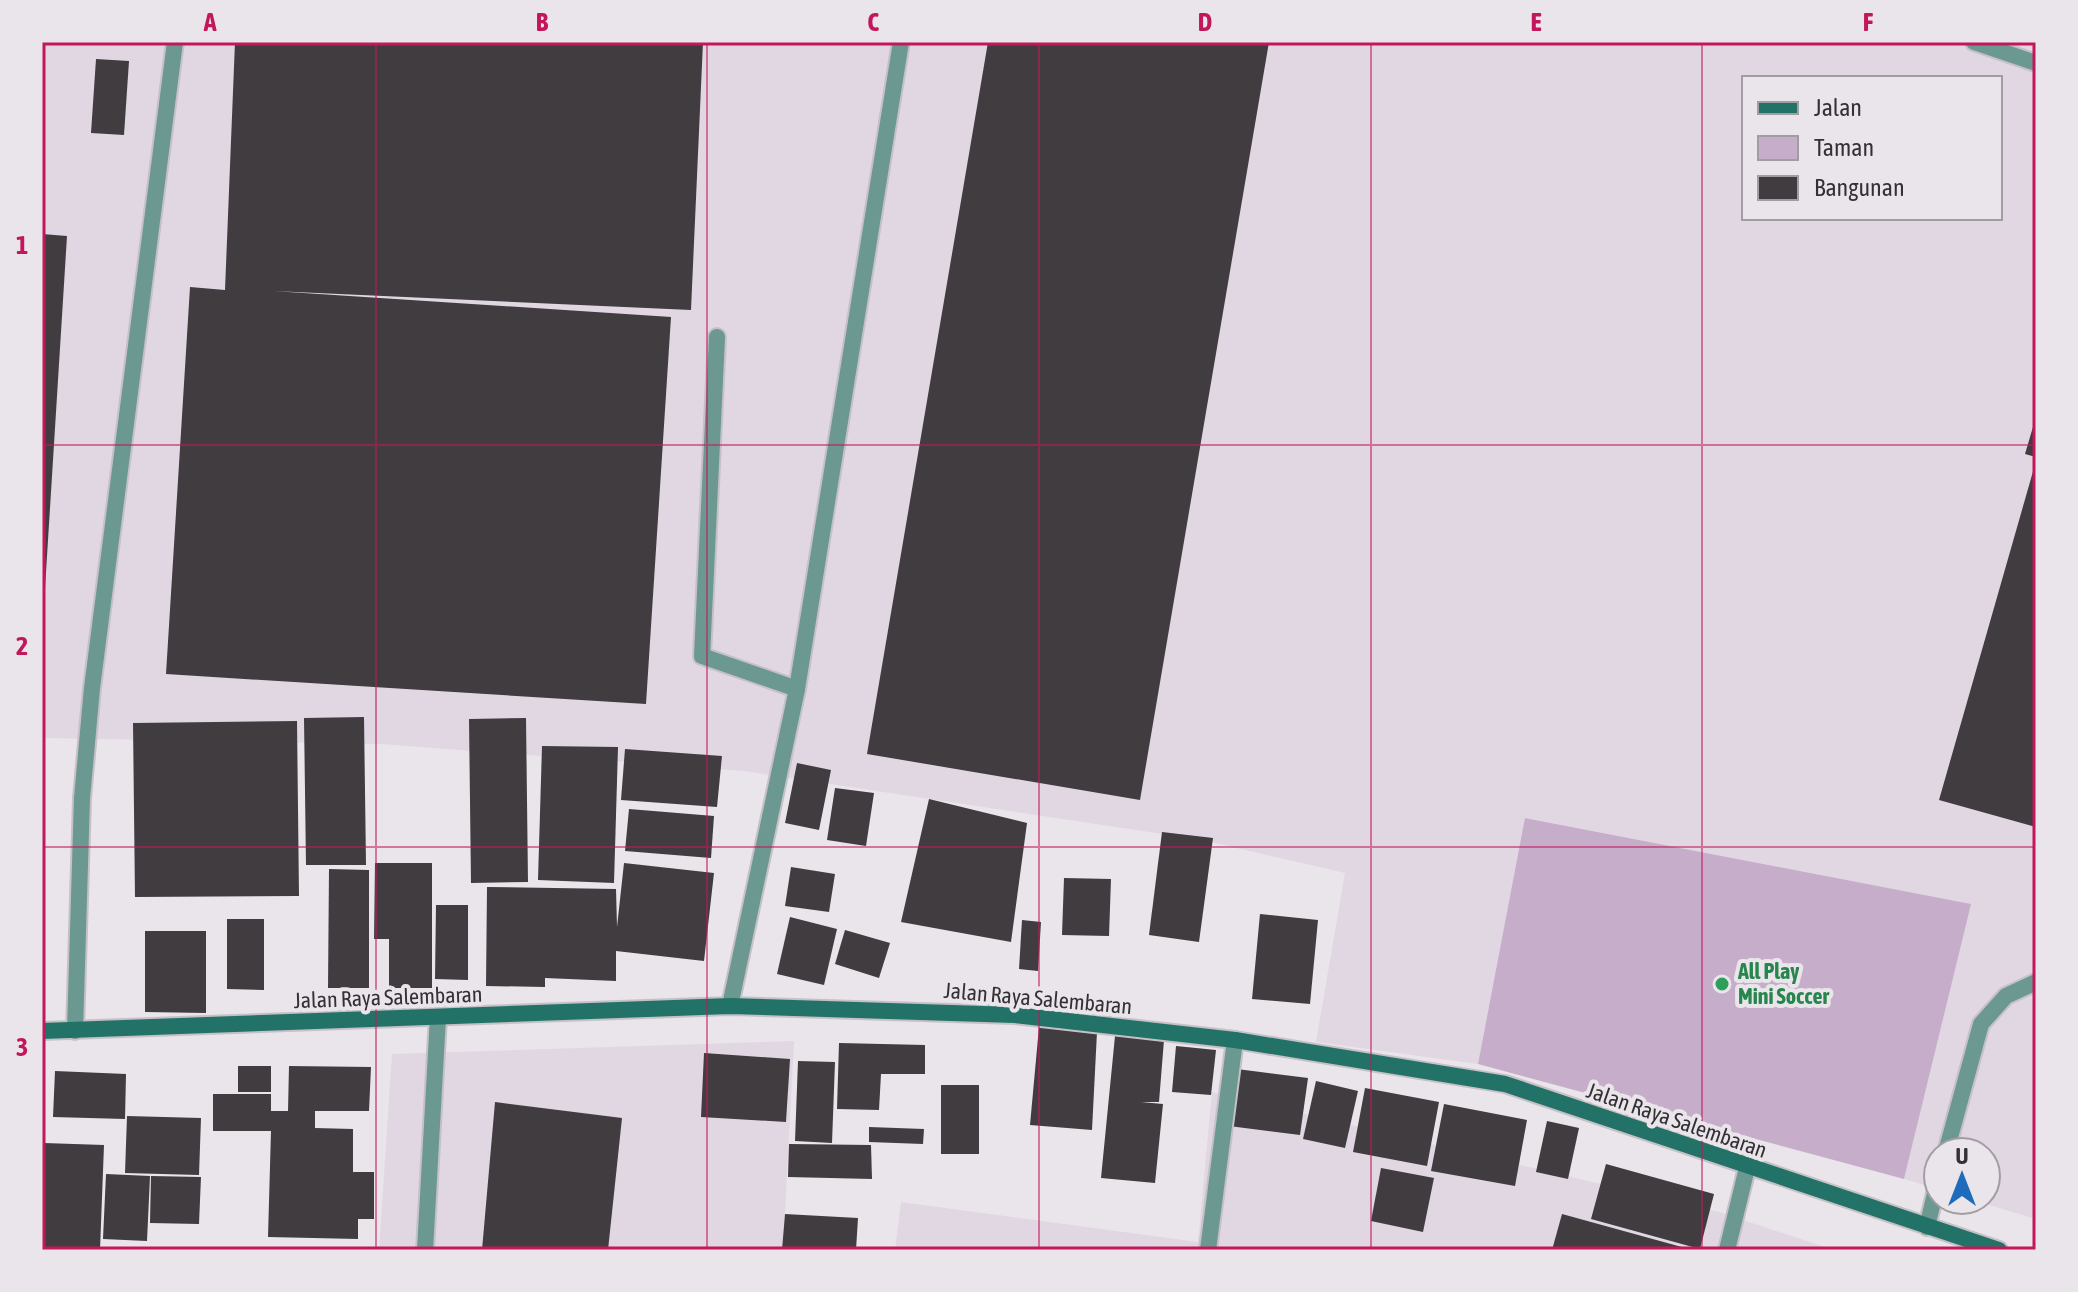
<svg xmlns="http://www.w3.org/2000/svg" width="2078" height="1292" viewBox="0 0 2078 1292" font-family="'Asap Condensed',sans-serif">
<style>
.built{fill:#e1d7e3;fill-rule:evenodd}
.green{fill:#c6aeca}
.building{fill:#403c40}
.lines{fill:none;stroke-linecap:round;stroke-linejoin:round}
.service-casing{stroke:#c5c1c6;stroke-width:20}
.secondary-casing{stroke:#c5c1c6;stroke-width:20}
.service{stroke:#6b9890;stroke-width:16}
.secondary{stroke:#237267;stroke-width:16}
.grid{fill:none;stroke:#c2185b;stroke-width:2;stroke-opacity:0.55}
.leisure-dot{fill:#2e9e5b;stroke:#eae5eb;stroke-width:3}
.labels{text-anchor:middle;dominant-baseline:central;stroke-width:8;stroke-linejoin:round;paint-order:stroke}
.leisure-label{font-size:22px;font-weight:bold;fill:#27864d;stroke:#eae5eb;text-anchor:start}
.street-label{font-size:22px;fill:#333134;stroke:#eae5eb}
.neatline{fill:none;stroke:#c2185b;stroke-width:3}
.grid-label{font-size:26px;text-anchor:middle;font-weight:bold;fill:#c2185b}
</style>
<rect width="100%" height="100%" fill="#eae5eb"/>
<g class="built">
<path d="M42 42H2036V1219L1973 1200H1986V1152H1938V1189L1904 1179 1970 904 1526 818 1478 1064 1316 1042 1345 873 1202 840 744 771 380 744 42 738ZM1744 78H2000V218H1744Z"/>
<path d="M794 1041 783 1250H379L392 1054Z"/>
<path d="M1212 1092 1719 1212 1834 1250H895L901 1202 1198 1242Z"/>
</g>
<path class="green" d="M1525 818 1971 904 1904 1179 1478 1064Z"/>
<g class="building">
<path d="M235 42H703L691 310 273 291 671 317 646 704 166 674 190 287 225 290Z"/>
<path d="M988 42H1269L1140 800 867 754Z"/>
<path d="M96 59 129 61 124 135 91 133Z"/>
<path d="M42 234 67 236 44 604H42Z"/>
<path d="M2035 420H2036V457L2025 454Z"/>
<path d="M2036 461V827L1939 800Z"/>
<path d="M364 717 366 865H306L304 718Z"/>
<path d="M526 718 528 882 471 883 469 719Z"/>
<path d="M297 721 299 896 135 897 133 723Z"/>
<path d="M542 746 618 747 614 883 538 880Z"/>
<path d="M625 749 722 756 717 807 621 800Z"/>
<path d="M797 763 831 770 819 830 785 823Z"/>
<path d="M835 788 874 793 866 846 827 840Z"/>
<path d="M929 799 1027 823 1011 942 901 922Z"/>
<path d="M629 809 714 816 711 858 625 851Z"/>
<path d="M1162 832 1213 838 1199 942 1149 935Z"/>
<path d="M375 863H432V988H389V939H374Z"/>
<path d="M624 863 714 873 704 961 616 951V981L545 978V987L486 986 487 887 616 889 617 927Z"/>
<path d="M791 867 835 874 829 912 785 906Z"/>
<path d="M329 869 369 870V988H328Z"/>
<path d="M1064 878 1111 879 1109 936 1062 935Z"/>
<path d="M436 905H468V980L435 979Z"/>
<path d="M1260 914 1318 920 1310 1004 1252 999Z"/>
<path d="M790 917 837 929 824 985 777 974Z"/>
<path d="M227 919H264V990L227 989Z"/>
<path d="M1022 920 1041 922 1038 971 1019 969Z"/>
<path d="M845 930 890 943 879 978 835 964Z"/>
<path d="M145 931H206V1013L145 1012Z"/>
<path d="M1039 1027 1097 1032 1092 1130 1030 1125Z"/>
<path d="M1115 1036 1164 1040 1159 1102H1141L1163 1104 1155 1183 1101 1178Z"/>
<path d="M839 1043 925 1045V1074H881L879 1110 837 1109Z"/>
<path d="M1176 1046 1216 1050 1211 1095 1172 1092Z"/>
<path d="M704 1053 790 1059 786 1122 701 1117Z"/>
<path d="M798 1061 835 1062 832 1143 795 1141Z"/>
<rect x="238" y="1066" width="33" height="26"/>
<path d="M289 1066 371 1067 369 1111H315V1128L353 1129V1172H374V1219H358V1239L268 1237 271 1131H213V1094H271V1111H288Z"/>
<path d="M1237 1069 1308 1078 1300 1135 1229 1126Z"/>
<path d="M55 1071 126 1074 125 1119 53 1117Z"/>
<path d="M1316 1081 1358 1091 1345 1148 1303 1139Z"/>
<rect x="941" y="1085" width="38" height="69"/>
<path d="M1365 1088 1439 1102 1427 1166 1353 1152Z"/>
<path d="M495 1102 622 1118 608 1250H482Z"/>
<path d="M1444 1104 1527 1120 1515 1186 1431 1171Z"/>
<path d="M127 1116 201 1118 199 1175 125 1173Z"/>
<path d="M1547 1121 1579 1128 1568 1179 1536 1172Z"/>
<path d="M869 1127 924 1129 923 1144 869 1142Z"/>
<path d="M44 1143 104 1145 100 1250H42Z"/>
<path d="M789 1144 871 1145 872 1179 788 1177Z"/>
<path d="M1606 1164 1714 1194 1700 1249 1591 1219Z"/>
<path d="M1381 1168 1434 1178 1423 1232 1371 1221Z"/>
<path d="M106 1174 150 1176 147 1241 103 1239Z"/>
<path d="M151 1176 201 1177 199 1224 150 1223Z"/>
<path d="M785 1214 858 1218 856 1250H782Z"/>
<path d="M1562 1214 1689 1249V1250H1552Z"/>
</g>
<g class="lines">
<g class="service-casing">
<g id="service">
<path d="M1974 42 2036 63"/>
<path d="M717 337 702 656 797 689"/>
<path d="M730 1006 797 689 901 42"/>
<path d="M75 1031 82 798 92 688 175 42"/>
<path d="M1946 1152 1981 1024 2006 996 2036 982"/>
<path d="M1927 1227 1938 1181"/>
<path d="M425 1250 438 1017"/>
<path d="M1208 1250 1235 1040"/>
<path d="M1727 1250 1747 1168"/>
</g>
</g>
<g class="secondary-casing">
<path id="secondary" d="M42 1031 730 1006 1015 1015 1235 1040 1505 1084 1999 1250"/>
</g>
<use href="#service" class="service"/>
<use href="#secondary" class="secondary"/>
</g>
<path class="grid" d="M376 42V1250M707 42V1250M1039 42V1250M1371 42V1250M1702 42V1250M42 445H2036M42 847H2036"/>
<circle class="leisure-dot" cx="1722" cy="984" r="8"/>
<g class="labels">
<g class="leisure-label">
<text x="1738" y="971">All Play<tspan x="1738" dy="25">Mini Soccer</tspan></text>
</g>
<g class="street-label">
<text transform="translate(388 997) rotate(-2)">Jalan Raya Salembaran</text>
<text transform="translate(1038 998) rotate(5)">Jalan Raya Salembaran</text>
<text transform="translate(1677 1120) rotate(19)">Jalan Raya Salembaran</text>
</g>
</g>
<rect width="2078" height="1292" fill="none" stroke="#eae5eb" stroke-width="88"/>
<rect x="1742" y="76" width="260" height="144" fill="#eae5eb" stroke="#a19da2" stroke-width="2"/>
<rect x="1758" y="102" width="40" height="12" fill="#237267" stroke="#a19da2" stroke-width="2"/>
<text x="1814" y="116" font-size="24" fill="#333134">Jalan</text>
<rect x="1758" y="136" width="40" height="24" fill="#c6aeca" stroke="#a19da2" stroke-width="2"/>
<text x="1814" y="156" font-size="24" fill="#333134">Taman</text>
<rect x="1758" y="176" width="40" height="24" fill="#403c40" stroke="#a19da2" stroke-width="2"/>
<text x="1814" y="196" font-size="24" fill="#333134">Bangunan</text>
<g transform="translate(1962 1176)"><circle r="38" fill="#eae5eb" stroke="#a19da2" stroke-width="2"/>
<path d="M0-6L14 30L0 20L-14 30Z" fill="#1c6cbb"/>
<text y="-12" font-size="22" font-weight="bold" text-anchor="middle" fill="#333134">U</text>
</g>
<rect x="44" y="44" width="1990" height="1204" class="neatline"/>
<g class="grid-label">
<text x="210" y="31">A</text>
<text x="542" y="31">B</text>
<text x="873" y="31">C</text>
<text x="1205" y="31">D</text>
<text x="1536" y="31">E</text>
<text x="1868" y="31">F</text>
<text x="22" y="254">1</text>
<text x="22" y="655">2</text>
<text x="22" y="1056">3</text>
</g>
</svg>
